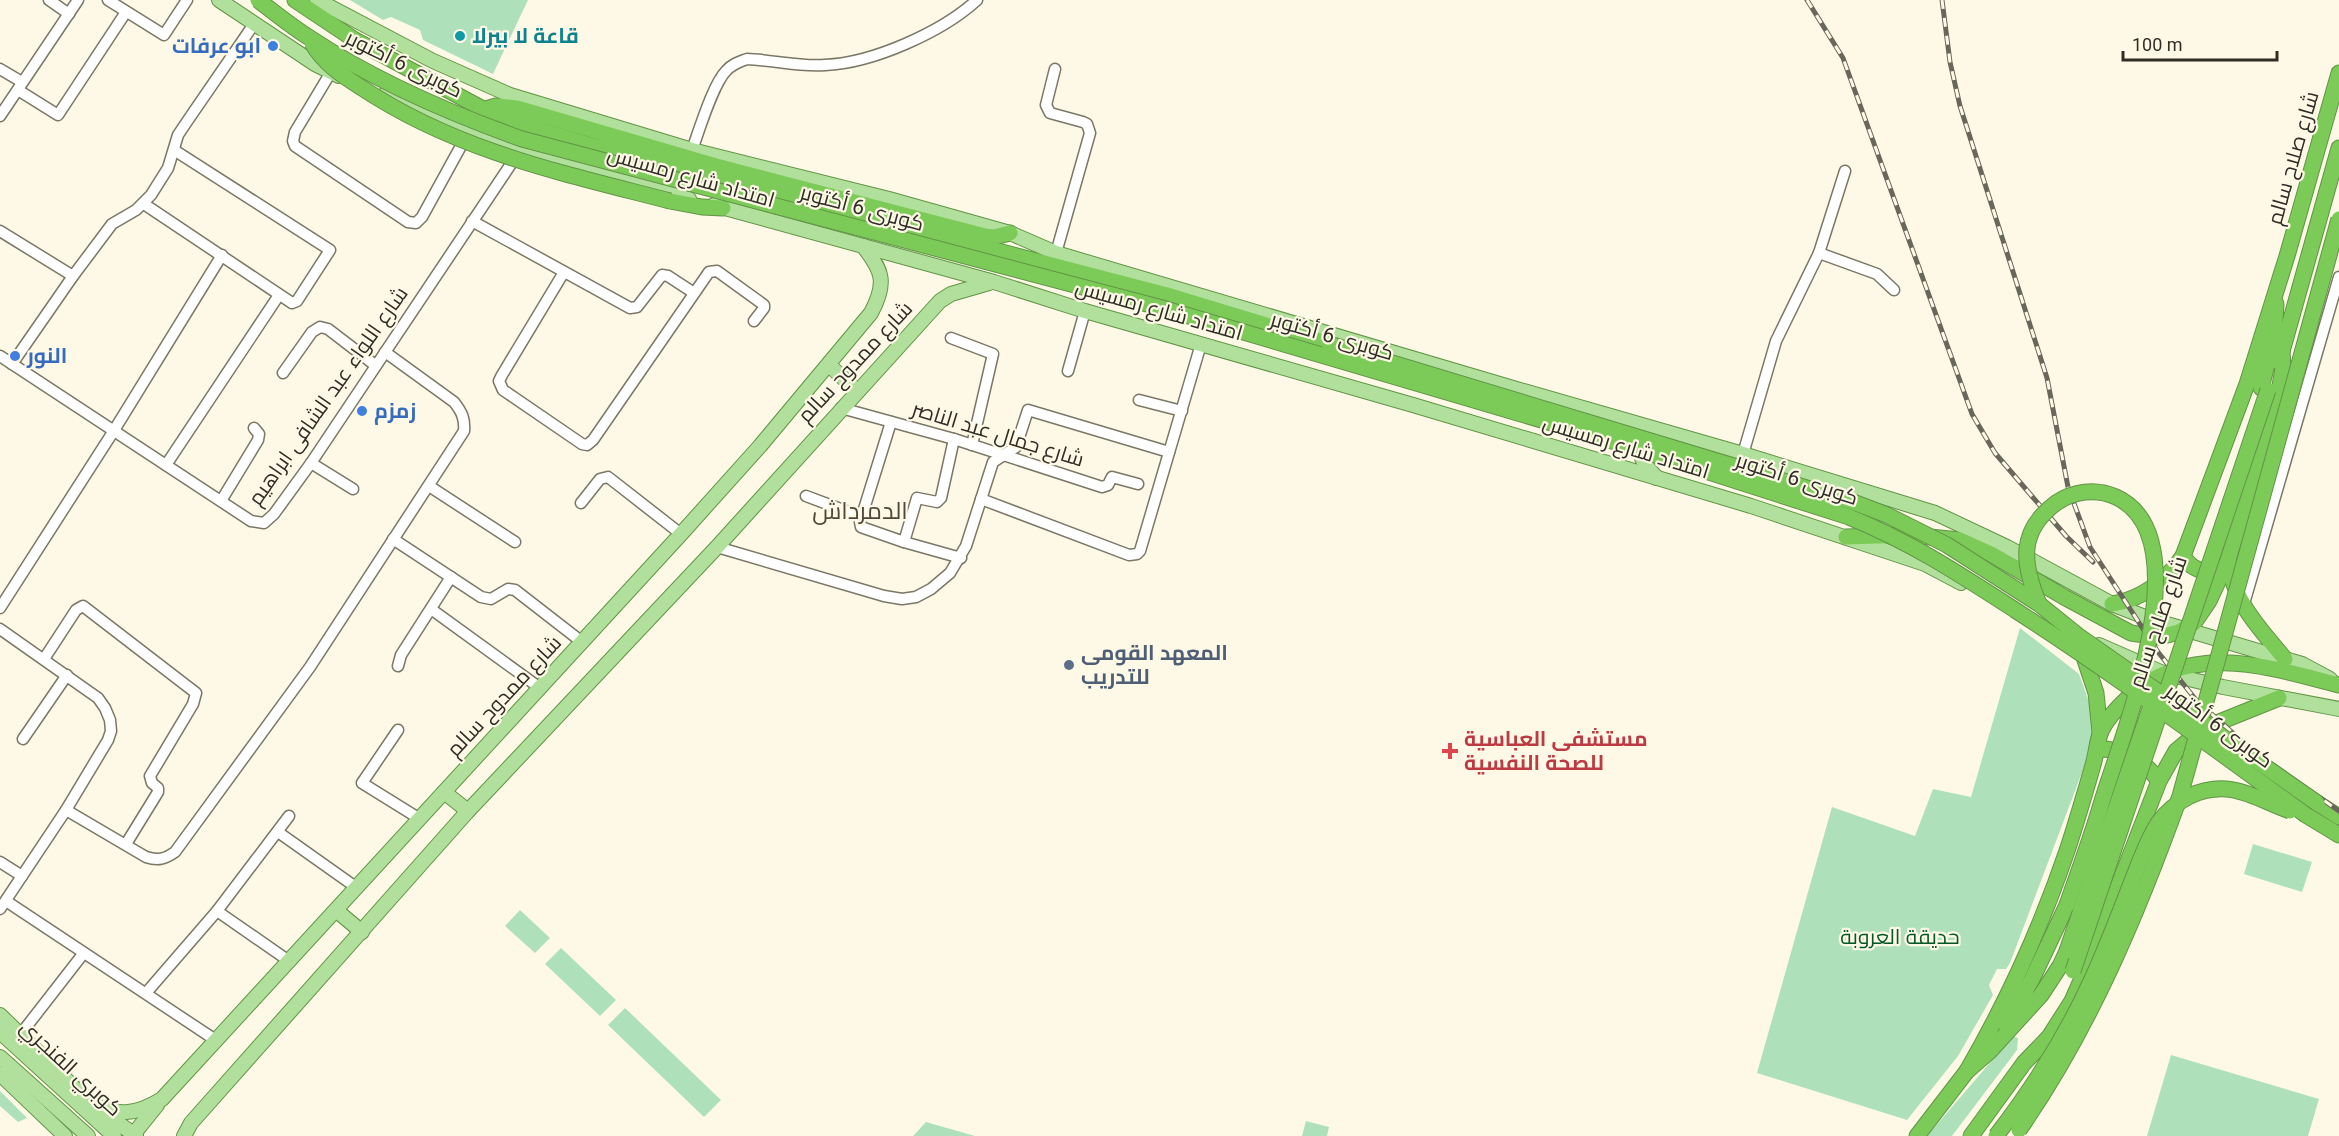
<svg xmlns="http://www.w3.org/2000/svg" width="2339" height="1136" viewBox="0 0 2339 1136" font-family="Roboto,Cairo,sans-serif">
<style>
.green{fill:#aee1b9}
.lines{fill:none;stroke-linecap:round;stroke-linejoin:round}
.minor-casing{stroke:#7b7766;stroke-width:13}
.major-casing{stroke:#619446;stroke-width:16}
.highway-casing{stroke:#619446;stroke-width:17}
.minor{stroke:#fff;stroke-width:10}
.major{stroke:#b0e09b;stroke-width:14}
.highway{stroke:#7ccb58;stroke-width:15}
.rail-casing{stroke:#69665c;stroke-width:5}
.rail{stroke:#fef9e6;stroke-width:3;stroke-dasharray:9;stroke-linecap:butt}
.highway-bridge-casing{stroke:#619446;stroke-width:17;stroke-linecap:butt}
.highway-bridge{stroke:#7ccb58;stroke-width:15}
.culture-dot{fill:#0f9aa8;stroke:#fef9e6;stroke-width:2}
.shop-dot{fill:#3f7fe0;stroke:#fef9e6;stroke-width:2}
.service-dot{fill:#5c6f8a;stroke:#fef9e6;stroke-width:2}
.health-dot{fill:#e0444e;stroke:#fef9e6;stroke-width:2}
.labels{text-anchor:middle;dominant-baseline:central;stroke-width:4.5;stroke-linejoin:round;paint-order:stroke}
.culture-label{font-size:21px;font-weight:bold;fill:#0d838f;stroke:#fef9e6;text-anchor:start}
.shop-label{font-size:21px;font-weight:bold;fill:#366cbe;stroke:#fef9e6;text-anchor:start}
.street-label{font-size:21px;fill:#2f2d26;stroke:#fef9e6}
.service-label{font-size:21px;font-weight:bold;fill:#4e5e75;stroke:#fef9e6;text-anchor:start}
.health-label{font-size:21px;font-weight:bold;fill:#be3a42;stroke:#fef9e6;text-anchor:start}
.park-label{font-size:21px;fill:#045727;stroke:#fef9e6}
.quarter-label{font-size:24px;fill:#4d4839;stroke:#fef9e6}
</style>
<rect width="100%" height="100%" fill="#fef9e6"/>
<g class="green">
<path d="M350 0H528L493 74 423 40 420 30 391 17 383 20Z"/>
<path d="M2020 628 2079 674 2094 716 2092 746 2010 963 2006 969H1997L1989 985 1993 995 1958 1056 1907 1120 1757 1073 1832 807 1915 836 1933 789 1971 797Z"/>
<path d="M2253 844 2312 862 2302 892 2244 874Z"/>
<path d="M520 910 550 938 535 953 505 926Z"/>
<path d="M561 948 616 1000 600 1016 545 964Z"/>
<path d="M625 1008 721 1100 704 1117 608 1025Z"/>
<path d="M2013 1036 2018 1038 2017 1050 1952 1136H1927Z"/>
<path d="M2171 1055 2319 1099 2308 1136H2147Z"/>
<path d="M0 1091 27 1118 18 1122 0 1106Z"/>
<path d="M1306 1121 1329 1127 1327 1136H1302Z"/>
<path d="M926 1122 975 1136H913Z"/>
</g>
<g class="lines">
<g class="minor-casing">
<g id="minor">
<path d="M49 0 69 14"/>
<path d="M108 0 164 35 187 0"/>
<path d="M0 69 22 82"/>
<path d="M1055 69 1046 105 1050 113 1083 122 1087 124 1090 133 1056 253"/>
<path d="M331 72 295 132 293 141 295 146 408 222 416 223 422 217 467 135"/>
<path d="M18 90 58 115 126 12"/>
<path d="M0 116 78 0"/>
<path d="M692 150C699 131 713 84 726 71 732 64 739 62 747 59 773 60 799 67 825 65 873 63 942 32 977 0"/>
<path d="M144 204 292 303 297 301 330 250 174 150"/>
<path d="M472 221 630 308 637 307 662 275 668 276 694 293"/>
<path d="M0 231 73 276"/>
<path d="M1819 253 1845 171"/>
<path d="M564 272 502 375 499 381 503 390 582 444 587 445 593 440 709 272 717 271 764 305V308L754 321"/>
<path d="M951 338 993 354 972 445"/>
<path d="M0 356 251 521 264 523 274 514 311 463 517 155"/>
<path d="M12 364 73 276 112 224 136 210 151 195 168 168 178 135 186 123 254 24"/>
<path d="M1068 371 1085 311"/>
<path d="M283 373 312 332 320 327 328 329 375 365"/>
<path d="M1139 400 1182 411"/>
<path d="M841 408 954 439 1102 487 1108 485 1112 477 1138 484"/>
<path d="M891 422 860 522 861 527 904 542 961 558"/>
<path d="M1743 454 1776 341 1819 253 1877 274 1894 290"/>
<path d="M311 463 353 489"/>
<path d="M166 465 279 295"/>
<path d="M429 486 515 542"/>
<path d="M806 496 862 517"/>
<path d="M981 499 1129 555 1137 554 1140 551 1201 344"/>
<path d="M221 501 258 440 259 434 254 428"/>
<path d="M581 503 600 479 608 477 681 534"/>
<path d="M393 539 481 597 491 599 508 589 515 590 582 642"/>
<path d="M904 542 917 498 937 502 941 498 954 439"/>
<path d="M717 547 884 596 902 599 916 597 931 589 950 573 966 546 993 462 1016 447 1028 410 1169 452"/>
<path d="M2243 607 2339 277"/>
<path d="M0 608 113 432 222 255"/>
<path d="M431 609 540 688"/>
<path d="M0 629 98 698 105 708 110 720 111 731 108 740 66 810 0 909"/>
<path d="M44 659 76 610 83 606 196 693 193 704 150 776 152 783 158 788V792L126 844"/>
<path d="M398 666 401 655 451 577"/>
<path d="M398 730 362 783 420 819"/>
<path d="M23 739 67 675"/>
<path d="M66 810 146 857C158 861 165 859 175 852L310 667 464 431C465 419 462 412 454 402L385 352"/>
<path d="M278 832 357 888"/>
<path d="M0 862 22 876"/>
<path d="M6 901 217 1041"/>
<path d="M217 911 289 961"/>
<path d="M146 993 217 911 289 816"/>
<path d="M20 1035 83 954"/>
</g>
</g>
<g class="major-casing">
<g id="major">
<path d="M219 0 315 64 339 76"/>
<path d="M317 0 433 61 510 95 692 150 889 199 1010 233 1056 253 1513 388 1743 454 1935 513 2007 547 2112 604 2150 619 2302 664 2330 679"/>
<path d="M384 95 469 132 520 151 689 199"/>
<path d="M714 205 994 282 1085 311 1413 405 1751 506 1925 564 1961 583"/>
<path d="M829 365 857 391"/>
<path d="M1646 442C1634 456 1647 467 1657 478"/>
<path d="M2099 645 2163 673 2223 687 2339 709"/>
<path d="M444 792 468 811"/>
<path d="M337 911 362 932"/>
<path d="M0 1015 89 1102 136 1136"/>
<path d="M0 1032 114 1136"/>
<path d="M0 1057 88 1136"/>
<path d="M0 1074 65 1136"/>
<path d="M89 1102C117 1117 136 1115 162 1099L681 534 760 446 871 313C887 283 883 271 863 246"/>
<path d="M132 1136 157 1105"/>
<path d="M184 1136 191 1123 468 811 717 547 940 301 951 294 989 283"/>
</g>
</g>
<g class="highway-casing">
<g id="highway">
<path d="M295 0 355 40 483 109 523 125 586 144 1167 295 1329 344"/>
<path d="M486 109 496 106 517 108 716 166 985 236 994 237 1010 233"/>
<path d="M670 201 702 207 723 208"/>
<path d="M2282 352 2283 368 2279 392 2228 560C2234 603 2258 626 2285 659"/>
<path d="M2279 362 2339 148"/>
<path d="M2261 388 2274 337 2276 304"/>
<path d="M1846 537 1909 535 1960 540 1991 554 2064 597 2131 633 2159 637 2179 632 2194 623 2209 601 2228 560"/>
<path d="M2183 556C2192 570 2203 574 2219 568"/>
<path d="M2112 604C2141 600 2167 580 2183 556L2247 384 2287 256 2339 73"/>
<path d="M2082 651 2096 693 2100 732"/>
<path d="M2097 749C2124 748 2143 759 2159 781"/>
<path d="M2317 803 2339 817"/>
<path d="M2306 815 2339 835"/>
<path d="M2006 1025 2032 979 2067 905"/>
<path d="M1967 1071C2008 1000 2042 925 2068 848 2077 820 2085 793 2093 765 2096 755 2097 743 2100 734 2105 720 2120 705 2131 695 2193 641 2269 667 2339 685"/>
<path d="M1917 1136 1967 1071 1990 1051 2041 995 2060 966 2067 951"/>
<path d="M1971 1136 2024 1063 2049 1037 2072 1001 2087 967 2159 781 2176 751 2202 729 2279 698"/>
</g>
</g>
<use href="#minor" class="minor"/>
<use href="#major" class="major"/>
<use href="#highway" class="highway"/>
<g class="rail-casing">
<g id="rail">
<path d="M1807 0 1843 58 1972 414 1995 453 2066 536 2093 562"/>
<path d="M1942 0 1950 62 1960 106 2047 378 2068 487 2090 547 2158 652 2196 700 2253 751 2339 811"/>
</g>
</g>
<use href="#rail" class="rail"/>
<g class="highway-bridge-casing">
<g id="highway-bridge">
<path d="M258 0C275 13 292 27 310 38 375 81 449 113 522 139L1162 308 1596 436 1849 517C1909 541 1961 575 2015 610 2115 674 2210 746 2306 815"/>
<path d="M312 43C323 63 343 76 362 88 457 151 562 173 670 201"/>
<path d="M1329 344 1853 502 1887 515 1947 545 2039 604 2080 637 2317 803"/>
<path d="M2039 604C2023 565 2017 532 2056 503 2073 491 2096 488 2116 497 2203 537 2122 736 2102 801 2092 836 2079 870 2067 905"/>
<path d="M2067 951 2154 697"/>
<path d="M2073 971 2268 390"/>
<path d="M2019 1130C2090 1028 2138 913 2180 796L2339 219"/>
<path d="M1996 1136C2033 1088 2066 1036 2091 981 2107 947 2120 911 2134 876 2141 858 2148 838 2159 822 2167 811 2178 802 2190 796 2230 778 2254 798 2290 811"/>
</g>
</g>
<use href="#highway-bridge" class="highway-bridge"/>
</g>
<circle class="culture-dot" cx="460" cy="36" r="6"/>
<g class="shop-dot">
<circle cx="273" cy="46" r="6"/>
<circle cx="15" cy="356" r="6"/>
<circle cx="362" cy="411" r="6"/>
</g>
<circle class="service-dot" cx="1069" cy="665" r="6"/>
<path class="health-dot" d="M1447 742h6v6h6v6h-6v6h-6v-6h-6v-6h6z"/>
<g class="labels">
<g class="culture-label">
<text x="472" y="36">قاعة لا بيرلا</text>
</g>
<g class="shop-label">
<text x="261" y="46" text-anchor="end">ابو عرفات</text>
<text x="27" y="356">النور</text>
<text x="374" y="411">زمزم</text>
</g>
<g class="street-label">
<text transform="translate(404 64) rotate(26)">كوبرى 6 أكتوبر</text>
<text transform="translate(2293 158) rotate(-74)">شارع صلاح سالم</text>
<text transform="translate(691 177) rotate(16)">امتداد شارع رمسيس</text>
<text transform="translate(862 208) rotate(15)">كوبرى 6 أكتوبر</text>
<text transform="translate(1159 310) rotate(16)">امتداد شارع رمسيس</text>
<text transform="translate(1332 336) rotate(16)">كوبرى 6 أكتوبر</text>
<text transform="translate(855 362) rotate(-47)">شارع ممدوح سالم</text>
<text transform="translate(328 396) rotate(-55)">شارع اللواء عبد الشافى ابراهيم</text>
<text transform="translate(998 434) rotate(17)">شارع جمال عبد الناصر</text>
<text transform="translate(1626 447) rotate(17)">امتداد شارع رمسيس</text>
<text transform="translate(1797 479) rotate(18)">كوبرى 6 أكتوبر</text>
<text transform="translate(2158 622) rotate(-71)">شارع صلاح سالم</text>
<text transform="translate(504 696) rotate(-47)">شارع ممدوح سالم</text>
<text transform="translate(2219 726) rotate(36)">كوبرى 6 أكتوبر</text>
<text transform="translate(71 1068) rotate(43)">كوبري الفنجري</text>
</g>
<g class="service-label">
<text x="1081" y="653">المعهد القومى<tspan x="1081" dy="24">للتدريب</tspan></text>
</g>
<g class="health-label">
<text x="1464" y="739">مستشفى العباسية<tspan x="1464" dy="24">للصحة النفسية</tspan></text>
</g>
<g class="park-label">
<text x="1900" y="937">حديقة العروبة</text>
</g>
<g class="quarter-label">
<text x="860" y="511">الدمرداش</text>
</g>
</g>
<path d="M2123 51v9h154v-9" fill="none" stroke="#2f2d26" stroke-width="3"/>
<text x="2132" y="51" font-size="18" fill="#2f2d26" stroke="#fef9e6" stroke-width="4.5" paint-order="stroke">100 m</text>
</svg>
